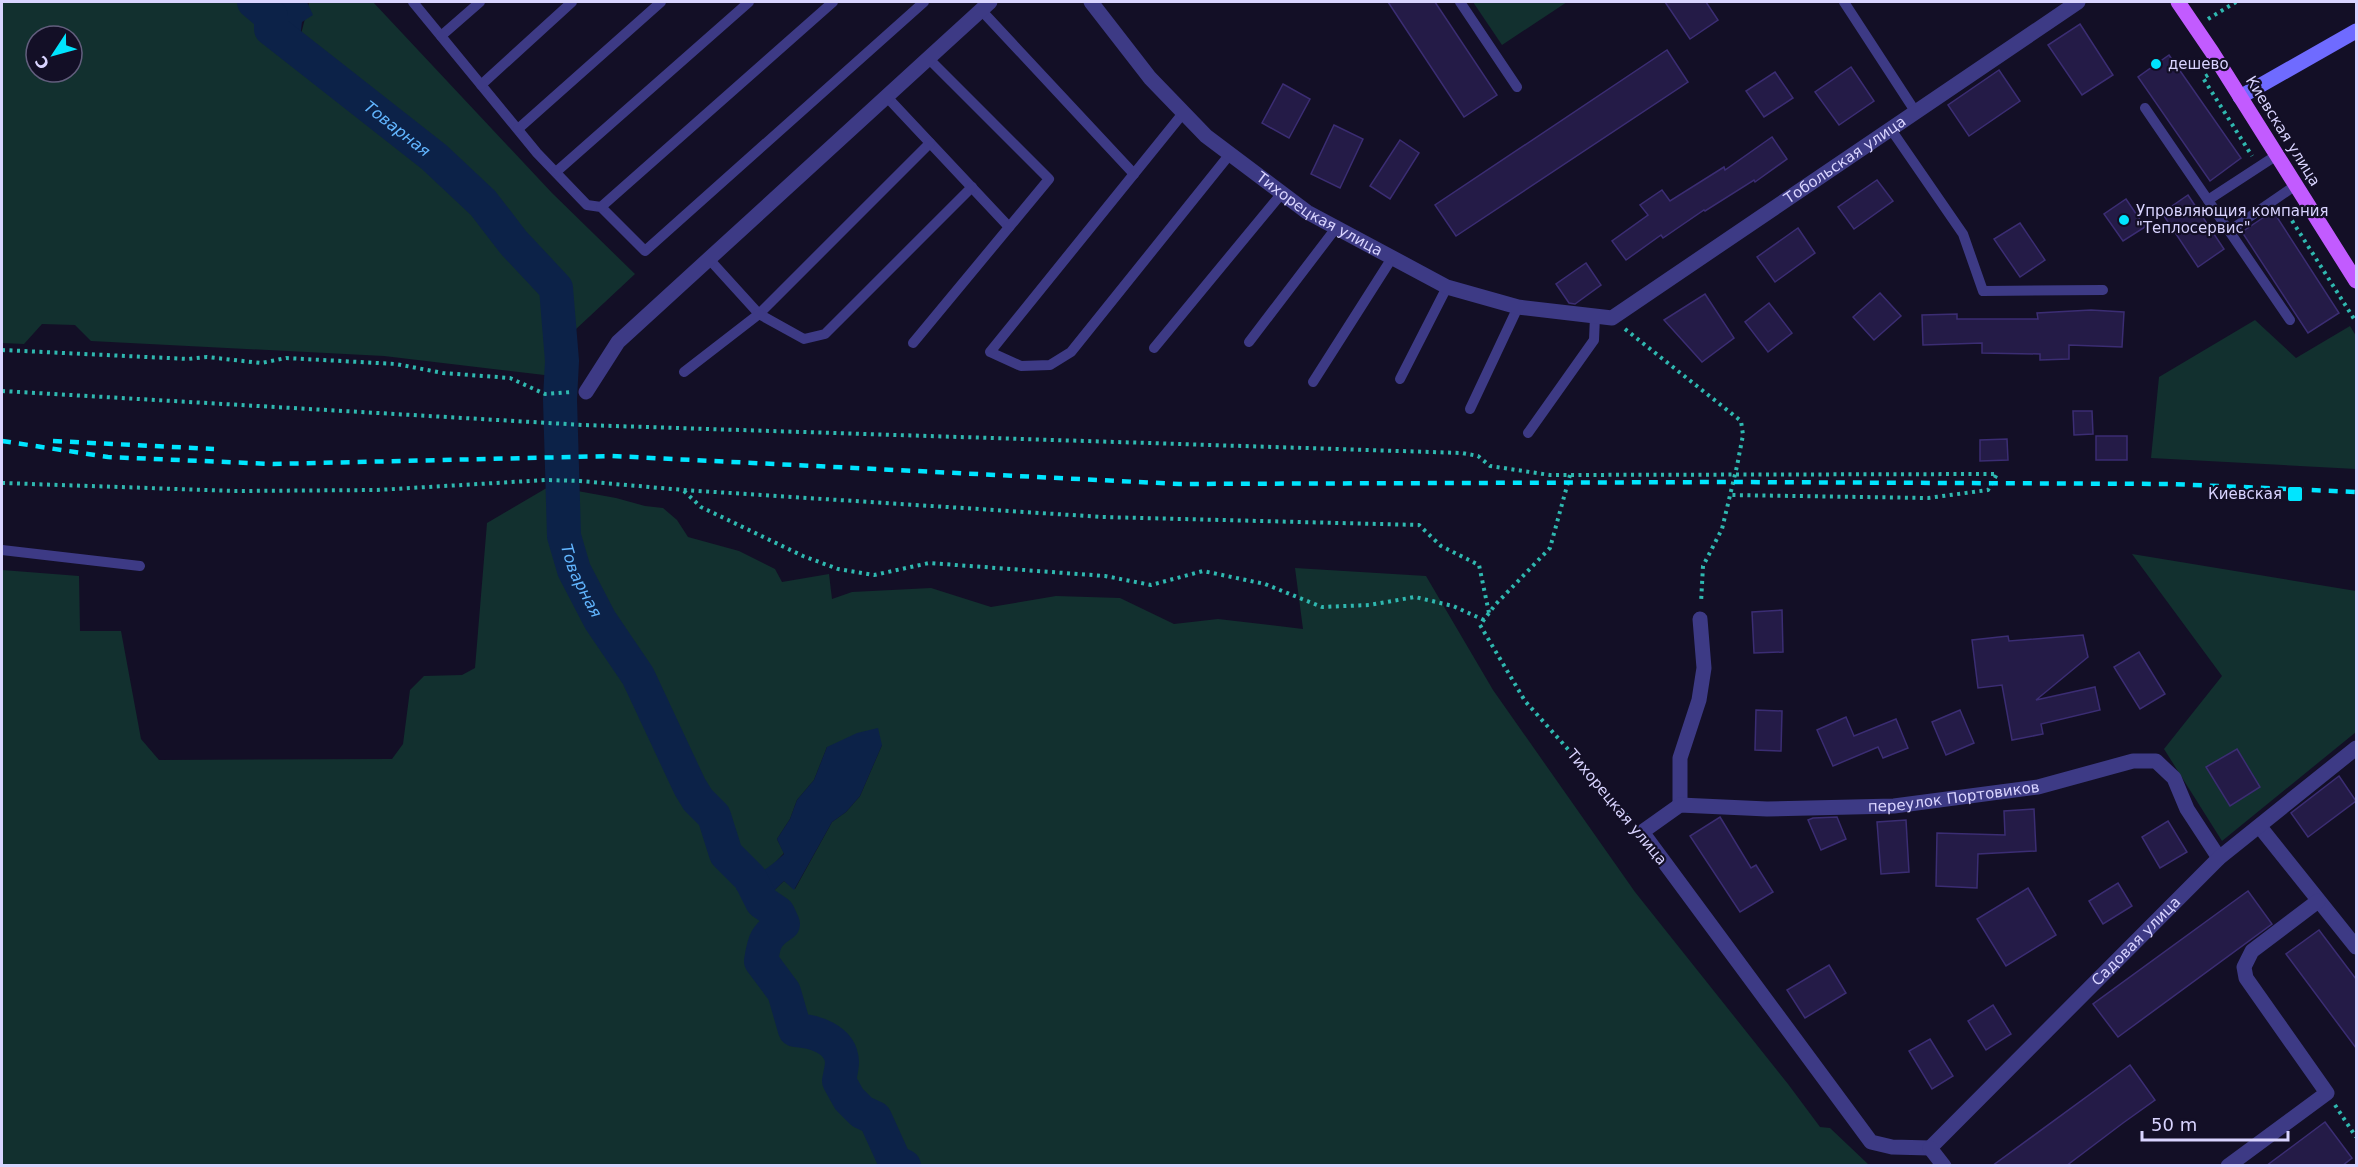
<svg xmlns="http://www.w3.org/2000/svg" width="2358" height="1167" viewBox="0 0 2358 1167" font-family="'DejaVu Sans',sans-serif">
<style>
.green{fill:#12302f;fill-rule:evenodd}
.water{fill:#0c2248}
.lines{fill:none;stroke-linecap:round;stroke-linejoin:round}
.river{stroke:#0c2248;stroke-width:34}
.building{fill:#241b47;stroke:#3b2d73;stroke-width:1.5}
.path{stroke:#2fb8b0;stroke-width:4;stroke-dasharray:3 4.5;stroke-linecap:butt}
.lane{stroke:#3d3a85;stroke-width:10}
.street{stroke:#3d3a85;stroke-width:15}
.secondary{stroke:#6f6bff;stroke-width:15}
.primary{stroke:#c25bff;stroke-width:15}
.rail{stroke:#00e5ff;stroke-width:4.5;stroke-dasharray:9 8;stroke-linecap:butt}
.poi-dot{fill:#00e5ff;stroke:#130f26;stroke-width:2}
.labels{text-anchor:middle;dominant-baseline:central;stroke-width:4.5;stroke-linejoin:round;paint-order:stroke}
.poi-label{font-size:15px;fill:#d9d4ff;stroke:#130f26;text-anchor:start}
.street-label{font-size:15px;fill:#d9d4ff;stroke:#130f26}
.water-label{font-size:16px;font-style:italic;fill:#62b6ff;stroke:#130f26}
</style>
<rect width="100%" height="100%" fill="#130f26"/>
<g class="green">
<path d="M2 2H240L260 15 271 29 300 38 309 3 307 2H373L552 193 635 274 575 330 553 376 384 356 91 341 75 325 42 324 24 344 2 343ZM36 36H72V72H36Z"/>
<path d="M1473 2H1567L1502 45Z"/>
<path d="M2255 320 2296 358 2350 326 2356 336V469L2151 458 2159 377Z"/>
<path d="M550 486 616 498 645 506 663 508 677 520 688 537 739 551 775 569 782 582 829 574 832 599 852 592 931 588 991 607 1056 596 1120 598 1174 624 1218 619 1303 629 1295 568 1426 576 1493 690 1635 892 1788 1084 1820 1127 1830 1128 1869 1165H2V570L79 576 80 631H121L141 739 159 760 392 759 403 744 410 690 424 676 462 675 475 668 487 523ZM882 745 860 796 846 812 832 822 795 889 784 881 762 902 750 878 771 867 784 853 777 839 790 819 797 800 814 780 827 747Z"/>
<path d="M2132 554 2356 591V732L2222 841 2164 749 2222 676Z"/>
</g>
<g class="water">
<path d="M240 2H307L313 15 302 22 300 38 271 29 260 15Z"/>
<path d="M878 728 882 745 860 796 846 812 832 822 794 890 784 881 762 902H749L736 889C752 877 770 868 784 854L777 839 790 819 797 800 814 780 827 747 857 733Z"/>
</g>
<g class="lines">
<path class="river" id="s1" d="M254 2 271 16V29L434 157 483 203 513 242 556 288 562 361 560 399 564 536 574 570 600 620 638 676 690 787 698 800 714 816 726 854 750 878 762 902 778 913 783 924C766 935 764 941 761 961L784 992 795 1030C814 1031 841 1039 842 1062 842 1068 840 1075 839 1081L849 1099 862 1112 875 1118 895 1162 904 1166"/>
</g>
<g class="building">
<path d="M1388 2H1435L1497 95 1464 117Z"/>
<path d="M1665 2H1706L1718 20 1690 39Z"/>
<path d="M2080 24 2113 75 2082 95 2048 45Z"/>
<path d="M1667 50 1688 82 1456 236 1435 205Z"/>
<path d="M2169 55 2241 158 2210 181 2138 77Z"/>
<path d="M1851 67 1874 101 1839 125 1815 92Z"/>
<path d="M1999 70 2020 101 1969 136 1948 105Z"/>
<path d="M1775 72 1793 98 1764 117 1746 91Z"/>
<path d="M1283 84 1310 99 1289 138 1262 123Z"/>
<path d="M1334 125 1363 139 1340 188 1311 174Z"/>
<path d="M1772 137 1787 159 1755 182 1754 180 1705 211 1704 210 1663 238 1661 235 1626 260 1612 241 1648 215 1640 205 1662 190 1670 201 1724 167 1725 170Z"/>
<path d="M1400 140 1419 153 1390 199 1370 186Z"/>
<path d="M1877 180 1893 201 1854 229 1838 207Z"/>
<path d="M2188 195 2224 249 2198 267 2162 213Z"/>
<path d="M2126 199 2145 227 2123 241 2104 214Z"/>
<path d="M2273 211 2339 313 2308 333 2242 232Z"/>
<path d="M2020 223 2045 260 2020 277 1994 239Z"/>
<path d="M1798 228 1815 253 1775 282 1757 257Z"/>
<path d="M1586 263 1601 285 1575 304 1569 303 1556 284Z"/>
<path d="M1880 293 1901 316 1874 340 1853 317Z"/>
<path d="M1705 294 1734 338 1702 362 1664 320Z"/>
<path d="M1769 303 1792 333 1768 352 1745 322Z"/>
<path d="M2091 310 2124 312 2122 347 2069 345V359L2040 360V354L1982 353V343L1923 345 1922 315 1957 314V319H2038L2037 313Z"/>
<path d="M2073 411H2092L2093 434 2074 435Z"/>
<rect x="2096" y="436" width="31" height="24"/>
<path d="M2007 439 2008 460 1980 461V440Z"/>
<path d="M1782 610 1783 652 1754 653 1752 612Z"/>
<path d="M2083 635 2088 657 2036 700 2095 687 2100 710 2041 724 2043 734 2012 740 2002 685 1978 688 1972 640 2008 636 2009 641Z"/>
<path d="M2139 652 2165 694 2140 709 2114 667Z"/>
<path d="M1756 710 1782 711 1781 751 1755 750Z"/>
<path d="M1960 710 1974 743 1946 755 1932 722Z"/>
<path d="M1846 717 1854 736 1896 719 1908 748 1883 758 1878 747 1833 766 1817 730Z"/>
<path d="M2237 749 2260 787 2230 806 2206 767Z"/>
<path d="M2339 776 2356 801 2308 837 2291 813Z"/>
<path d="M2034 809 2036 851 1978 854 1977 888 1936 886 1937 833 2005 835 2004 811Z"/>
<path d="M1720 817 1751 868 1756 865 1773 892 1740 912 1690 836Z"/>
<path d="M1837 817 1846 839 1821 850 1808 820 1813 818Z"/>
<path d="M1906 820 1909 872 1881 874 1877 822Z"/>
<path d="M2168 821 2187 852 2160 868 2142 837Z"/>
<path d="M2118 883 2132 906 2103 924 2089 901Z"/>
<path d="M2028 888 2056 935 2006 966 1977 919Z"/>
<path d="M2248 891 2272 924 2118 1037 2093 1004Z"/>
<path d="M2319 930 2356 979V1048L2286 954Z"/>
<path d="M1829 965 1846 993 1805 1018 1787 990Z"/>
<path d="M1993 1005 2011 1034 1986 1050 1968 1021Z"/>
<path d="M1930 1039 1953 1076 1932 1089 1909 1051Z"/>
<path d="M2130 1065 2155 1100 2123 1123 2066 1166H1992Z"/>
<path d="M2325 1122 2352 1158 2342 1166H2266Z"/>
</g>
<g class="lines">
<g class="path">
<path d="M2208 19 2236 2"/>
<path d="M2208 75 2203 78 2252 156"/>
<path d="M2284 208 2356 322"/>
<path d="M1625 329 1741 421 1743 435 1737 466 1722 529 1703 566 1701 603"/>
<path d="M2 350 188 359 207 357 261 363 286 358 396 364 443 373 510 378 545 394 571 392"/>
<path d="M2 391 583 425 1462 453 1478 456 1490 466 1550 475 1997 474 1988 490 1928 498 1729 495"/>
<path d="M1570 475 1550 548 1495 605 1480 625 1525 701 1632 821"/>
<path d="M2 483 236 491 377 490 546 480 580 481 684 490 1102 517 1419 525 1441 546 1479 565 1489 613"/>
<path d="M684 491 701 507 803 556 838 569 874 575 929 563 1105 576 1151 585 1203 571 1265 584 1322 607 1369 605 1415 597 1453 606 1484 620"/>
<path d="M2335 1105 2356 1137"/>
</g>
<g class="lane">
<path d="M413 2 537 153 587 205 601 207 645 251 924 2"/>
<path d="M1460 2 1517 87"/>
<path d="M1844 2 1915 111"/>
<path d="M981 10 1134 174"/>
<path d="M441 36 480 2"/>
<path d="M481 85 572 2"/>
<path d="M886 96 1009 227"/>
<path d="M2145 108 2290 320"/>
<path d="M1184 112 990 352 1021 366 1050 365 1071 352 1230 154"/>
<path d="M1890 128 1963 234 1983 291 2103 290"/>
<path d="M518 129 661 2"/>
<path d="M556 172 749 2"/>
<path d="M2208 200 2277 155"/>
<path d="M601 207 833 2"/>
<path d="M2229 231 2296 185"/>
<path d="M709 259 759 314 930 143"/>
<path d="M1249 342 1336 228"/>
<path d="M913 343 1049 179 928 58"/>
<path d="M1154 348 1282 193"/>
<path d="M684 372 759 314 804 339 825 334 972 187"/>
<path d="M1400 379 1447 287"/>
<path d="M1313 382 1392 258"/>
<path d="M1470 409 1518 307"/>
<path d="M1528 433 1594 340 1595 316"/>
<path d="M2 550 140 566"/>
</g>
<g class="street">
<path id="s2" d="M1091 2 1150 78 1206 136 1307 212 1447 287 1518 307 1612 318 2078 2"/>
<path d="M586 392 618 342 990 2"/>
<path d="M1680 805V758L1699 700 1704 668 1700 619"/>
<path d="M2260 827 2356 947"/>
<path id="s3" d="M1930 1148 1892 1147 1871 1142 1642 832 1680 805 1767 809 1894 806 2038 787 2133 761H2156L2174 778 2187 809 2219 858"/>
<path id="s4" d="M1930 1148 2219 858 2356 748"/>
<path d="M1930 1148 1944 1166"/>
<path d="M2228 1166 2327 1093 2246 978 2244 967 2252 951 2318 901"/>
</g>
<path class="secondary" d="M2240 97 2356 31"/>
<path class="primary" d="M2178 2 2212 52 2356 281"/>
<g class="rail">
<path d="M2 441 108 457 273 464 612 456 1179 484 1732 482 2172 484 2356 492"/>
<path d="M53 441 214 449"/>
</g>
</g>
<g class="poi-dot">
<circle cx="2156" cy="64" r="6"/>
<circle cx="2124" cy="220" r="6"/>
<rect x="2287" y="486" width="16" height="16" rx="3"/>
</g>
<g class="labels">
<g class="poi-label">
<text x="2168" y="64">дешево</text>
<text x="2136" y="211">Упровляющия компания<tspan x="2136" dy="17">"Теплосервис"</tspan></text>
<text x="2282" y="494" text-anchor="end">Киевская</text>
</g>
<g class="street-label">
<text transform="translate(2283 131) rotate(58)">Киевская улица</text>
<text stroke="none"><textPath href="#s2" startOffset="912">Тобольская улица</textPath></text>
<text stroke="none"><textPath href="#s2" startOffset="315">Тихорецкая улица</textPath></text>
<text stroke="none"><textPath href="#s3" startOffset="766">переулок Портовиков</textPath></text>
<text transform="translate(1617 807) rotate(50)">Тихорецкая улица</text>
<text stroke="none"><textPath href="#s4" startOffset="292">Садовая улица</textPath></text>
</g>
<g class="water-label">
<text stroke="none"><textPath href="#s1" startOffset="196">Товарная</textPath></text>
<text stroke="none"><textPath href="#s1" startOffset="718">Товарная</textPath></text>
</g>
</g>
<rect width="2358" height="1167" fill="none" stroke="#d9d4ff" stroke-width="6"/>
<g transform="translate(54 54) rotate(234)"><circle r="28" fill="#130f26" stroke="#625e7d" stroke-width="1.5"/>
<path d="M0-4.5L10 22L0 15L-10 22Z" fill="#00e5ff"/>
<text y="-9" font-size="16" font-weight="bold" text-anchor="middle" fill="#d9d4ff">С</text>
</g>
<path d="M2142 1131v9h146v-9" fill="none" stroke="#d9d4ff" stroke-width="3"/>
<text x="2151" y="1131" font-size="18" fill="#d9d4ff" stroke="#130f26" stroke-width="4.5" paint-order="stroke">50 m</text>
</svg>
